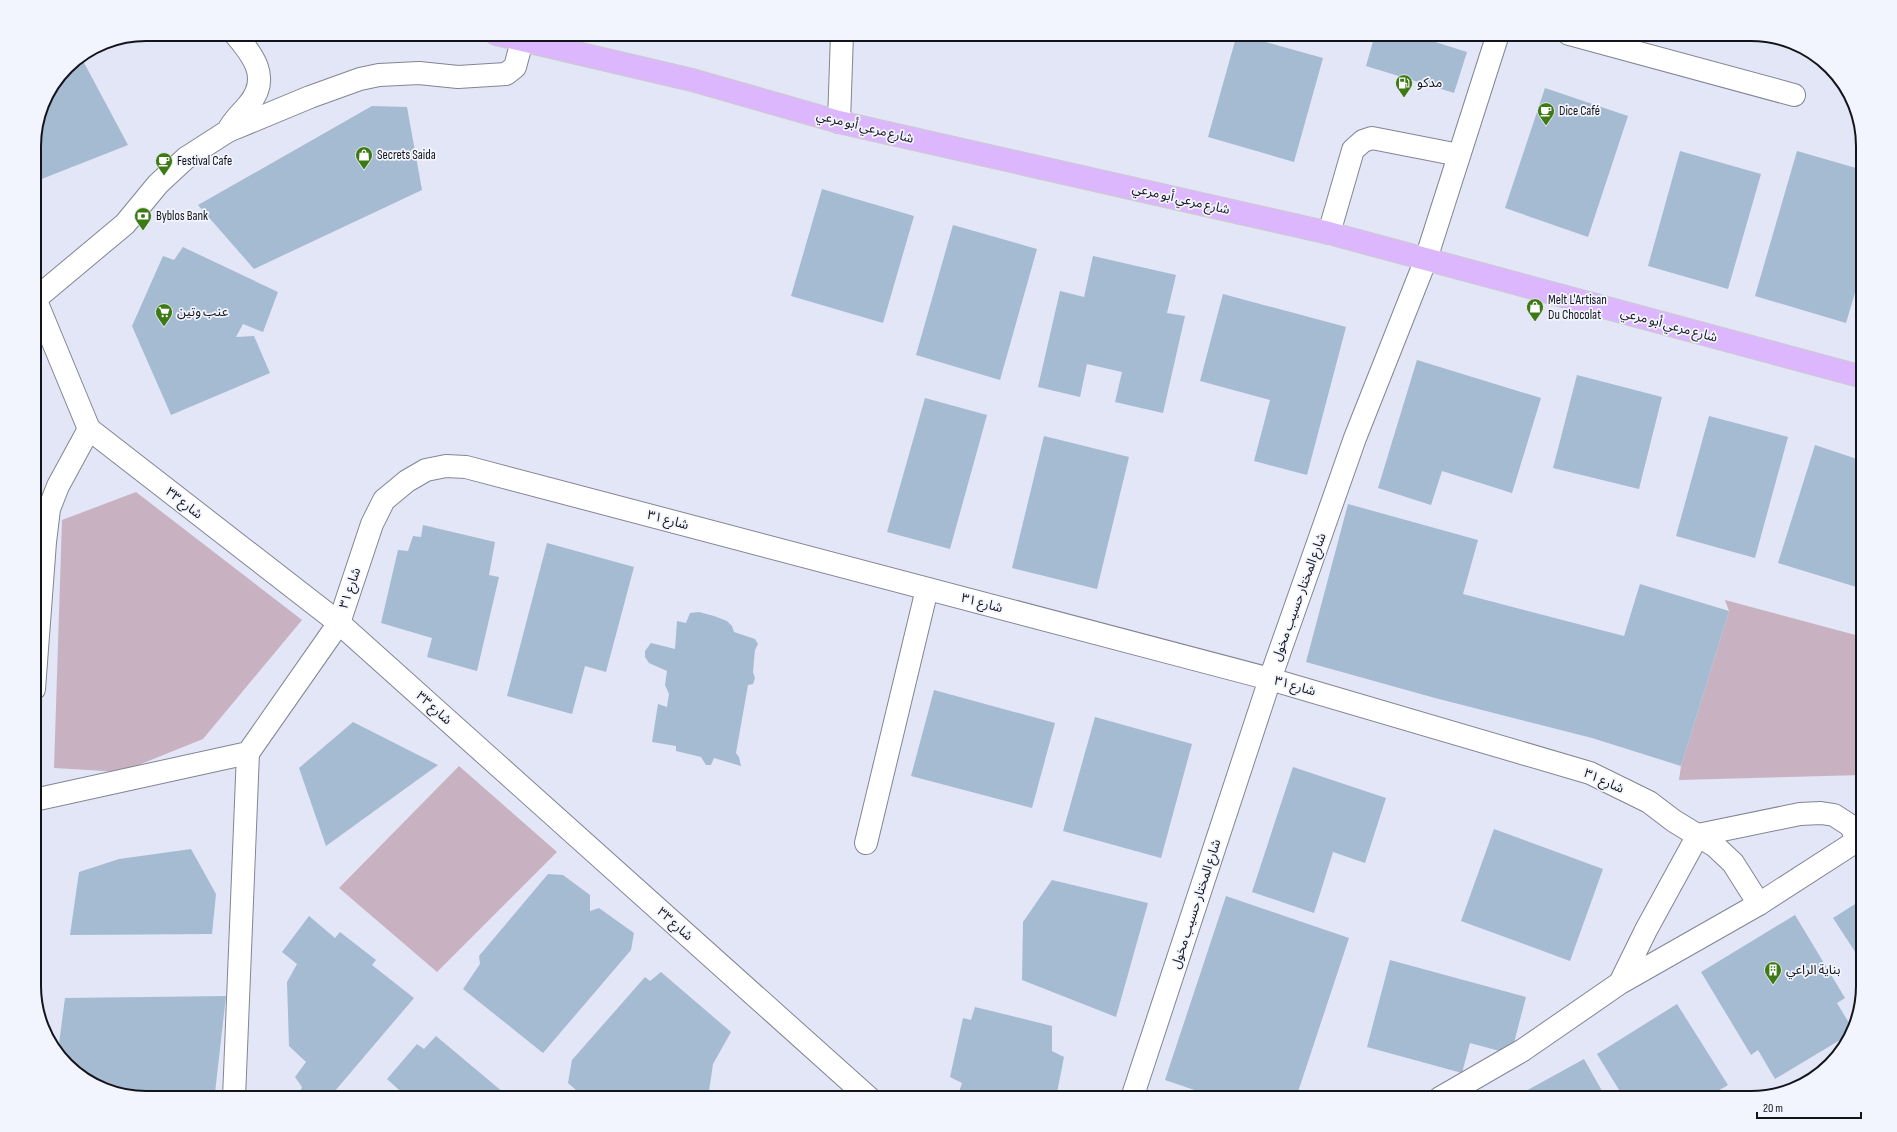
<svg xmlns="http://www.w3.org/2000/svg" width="1897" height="1132" viewBox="0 0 1897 1132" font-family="'Sofia Sans Condensed','Noto Sans Arabic',sans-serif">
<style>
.green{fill:#c8b2c1}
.building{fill:#a5bbd2}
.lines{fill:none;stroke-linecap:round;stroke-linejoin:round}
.minor-casing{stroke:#828593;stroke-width:24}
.major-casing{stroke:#cbcccd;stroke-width:24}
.minor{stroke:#fff;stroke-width:22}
.major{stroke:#ddb7fe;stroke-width:22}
.labels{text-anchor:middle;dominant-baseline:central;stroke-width:3.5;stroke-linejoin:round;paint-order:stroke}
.poi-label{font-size:13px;fill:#14151a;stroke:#f2f4fe;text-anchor:start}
.street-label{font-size:13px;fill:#14151a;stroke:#f2f4fe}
.rim{fill:none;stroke:#14151a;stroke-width:2}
</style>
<rect width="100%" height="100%" fill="#e3e6f6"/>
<g class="green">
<path d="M136 492 302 620 203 739 121 772 54 768 62 520Z"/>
<path d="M1725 600 1863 637V775L1679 780 1681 766 1729 611Z"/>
<path d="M459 766 557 852 437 972 339 888Z"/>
</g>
<g class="building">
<path d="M1237 34 1323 58 1294 162 1208 137Z"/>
<path d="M1375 34H1410L1467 52 1454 93 1366 66Z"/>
<path d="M81 57 128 145 34 182V139L43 103 67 67Z"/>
<path d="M1545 88 1628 116 1588 237 1505 208Z"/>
<path d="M372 106 407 107 422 190 254 269 198 205Z"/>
<path d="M1680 151 1761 174 1728 289 1648 266Z"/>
<path d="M1797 151 1863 170V266L1846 323 1755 296Z"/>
<path d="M822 189 914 216 883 323 791 296Z"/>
<path d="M953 225 1037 249 1000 380 916 355Z"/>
<path d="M183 247 278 292 263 332 243 324 236 337 254 336 270 373 171 415 132 326 163 256 174 260Z"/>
<path d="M1093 256 1176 275 1167 313 1185 316 1163 413 1115 402 1122 372 1087 364 1080 397 1038 387 1060 291 1084 297Z"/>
<path d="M1223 294 1346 327 1307 475 1254 461 1270 400 1200 381Z"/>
<path d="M1417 360 1541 398 1512 493 1442 471 1431 505 1378 488Z"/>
<path d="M1577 375 1662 397 1639 489 1553 468Z"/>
<path d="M925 398 987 415 950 549 887 532Z"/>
<path d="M34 399 40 410 35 427 42 451 34 453Z"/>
<path d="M1709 416 1788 437 1755 558 1676 536Z"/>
<path d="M1044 436 1129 457 1097 589 1012 568Z"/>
<path d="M1815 445 1863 461V589L1778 563Z"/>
<path d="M1348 504 1478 540 1463 594 1624 636 1640 584 1729 611 1681 766 1592 738 1435 698 1306 662Z"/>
<path d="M423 525 495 542 489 575 499 577 477 671 427 657 432 638 381 623 398 550 408 551 413 536 421 537Z"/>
<path d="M547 543 634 567 606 672 585 666 572 714 507 696Z"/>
<path d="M699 612 714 616 727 621 732 626 734 632 755 639 758 644 755 650 753 672 755 678 753 684 748 685 736 753 739 757 741 766 714 758 711 765H706L701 757 676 751V746L652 742 658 704 667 707 669 694 665 685 667 671 649 663 645 657V651L651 643 675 649 677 621 686 623 690 613Z"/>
<path d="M934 690 1055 723 1032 808 911 776Z"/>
<path d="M1095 717 1192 744 1161 858 1063 831Z"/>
<path d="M353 722 438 765 326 846 299 768Z"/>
<path d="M1293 767 1386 798 1365 863 1333 852 1314 913 1252 892Z"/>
<path d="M1494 829 1603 869 1570 961 1461 921Z"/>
<path d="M191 849 216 894 212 934 70 935 79 872 119 859Z"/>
<path d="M548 874 563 875 590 895V911L599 908 634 933 631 950 543 1053 463 989 480 964 479 956Z"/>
<path d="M1052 880 1148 903 1116 1017 1022 980 1023 922Z"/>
<path d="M1226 896 1349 938 1296 1098H1218L1165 1080Z"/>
<path d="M1863 899V964L1833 918Z"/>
<path d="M1795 915 1845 998 1837 1003 1852 1028 1850 1034 1775 1079 1758 1050 1751 1055 1701 972Z"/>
<path d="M309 916 335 938 340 932 376 960 372 965 414 998 329 1098H309L300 1092 302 1087 295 1077 306 1062 289 1046 287 982 297 964 282 952Z"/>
<path d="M1390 960 1526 997 1511 1054 1470 1043 1462 1073 1367 1047Z"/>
<path d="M661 972 731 1032 713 1064 708 1098H585L568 1083 572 1060 645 977 650 981Z"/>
<path d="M226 996 215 1093 143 1096 89 1082 58 1051 65 998Z"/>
<path d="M1677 1004 1728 1085 1706 1098H1624L1597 1054Z"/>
<path d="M975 1007 1052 1026V1051L1064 1057 1056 1098H957L962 1083 950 1077 963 1018 971 1020Z"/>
<path d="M436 1036 510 1098H408L387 1079 417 1044 424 1049Z"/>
<path d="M1584 1059 1606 1098H1513Z"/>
</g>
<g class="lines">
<g class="minor-casing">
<g id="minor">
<path d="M1569 34 1794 95"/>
<path d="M839 122 842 34"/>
<path d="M228 131 310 97 360 79 379 75 419 73 458 77 506 74 515 67 522 41 520 34"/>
<path d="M1329 233 1353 150 1363 141 1372 138 1459 155"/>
<path d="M34 296 89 429 339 623 869 1098"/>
<path d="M34 300 125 224 158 184 186 158 228 131C232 121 242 113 249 104 271 78 253 55 235 34"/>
<path d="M34 689 45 542 49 509 58 486 89 429"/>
<path d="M34 800 248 753 339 623 372 524 384 500 407 481 426 470 446 466 466 467 1270 679 1590 773 1649 802 1674 821 1715 846 1733 863 1759 904"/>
<path d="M866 843 927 589"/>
<path d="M234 1098 248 753"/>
<path d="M1132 1098 1270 679 1355 438 1426 259 1498 34"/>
<path d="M1440 1098 1523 1050 1620 983 1646 930 1698 835 1800 814 1821 813 1834 815 1851 826 1855 836 1852 844 1759 904 1620 983"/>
</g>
</g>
<g class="major-casing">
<path id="major" d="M496 34 692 80 839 122 1329 233 1863 377"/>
</g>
<use href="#minor" class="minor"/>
<use href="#major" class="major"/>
</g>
<defs>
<g id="fuel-pin" transform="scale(0.9)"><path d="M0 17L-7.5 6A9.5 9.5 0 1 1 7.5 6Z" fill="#3d7914" stroke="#f2f4fe"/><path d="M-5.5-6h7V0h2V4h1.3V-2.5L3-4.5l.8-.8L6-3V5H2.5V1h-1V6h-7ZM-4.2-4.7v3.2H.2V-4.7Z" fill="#fff"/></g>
<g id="cafe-pin" transform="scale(0.9)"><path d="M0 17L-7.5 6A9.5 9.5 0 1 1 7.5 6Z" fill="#3d7914" stroke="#f2f4fe"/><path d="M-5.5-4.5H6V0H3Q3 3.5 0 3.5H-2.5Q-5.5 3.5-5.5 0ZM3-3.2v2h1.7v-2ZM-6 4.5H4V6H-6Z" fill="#fff"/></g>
<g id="shop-pin" transform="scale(0.9)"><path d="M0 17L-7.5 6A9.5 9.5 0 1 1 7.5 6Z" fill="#3d7914" stroke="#f2f4fe"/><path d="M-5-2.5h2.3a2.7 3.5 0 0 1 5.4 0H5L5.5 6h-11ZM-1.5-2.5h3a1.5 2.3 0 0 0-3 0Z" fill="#fff"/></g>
<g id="bank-pin" transform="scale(0.9)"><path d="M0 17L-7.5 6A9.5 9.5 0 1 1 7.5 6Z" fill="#3d7914" stroke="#f2f4fe"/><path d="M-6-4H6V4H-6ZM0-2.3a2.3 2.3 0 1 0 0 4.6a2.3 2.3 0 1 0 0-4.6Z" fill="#fff"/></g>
<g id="supermarket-pin" transform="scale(0.9)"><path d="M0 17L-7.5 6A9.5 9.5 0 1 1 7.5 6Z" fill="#3d7914" stroke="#f2f4fe"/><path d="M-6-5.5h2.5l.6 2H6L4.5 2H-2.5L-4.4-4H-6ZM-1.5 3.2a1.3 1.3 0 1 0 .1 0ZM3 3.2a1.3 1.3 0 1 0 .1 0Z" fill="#fff"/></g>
<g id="building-pin" transform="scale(0.9)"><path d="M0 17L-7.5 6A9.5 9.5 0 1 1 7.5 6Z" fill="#3d7914" stroke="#f2f4fe"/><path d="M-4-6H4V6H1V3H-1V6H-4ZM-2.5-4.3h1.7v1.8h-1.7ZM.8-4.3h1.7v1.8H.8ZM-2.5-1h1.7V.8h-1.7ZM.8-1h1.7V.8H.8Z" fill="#fff"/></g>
</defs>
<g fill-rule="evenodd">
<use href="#fuel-pin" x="1404" y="83"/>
<use href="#cafe-pin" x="1546" y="111"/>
<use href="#shop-pin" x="364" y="155"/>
<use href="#cafe-pin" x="164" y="161"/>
<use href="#bank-pin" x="143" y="216"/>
<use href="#shop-pin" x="1535" y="307"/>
<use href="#supermarket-pin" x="164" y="312"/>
<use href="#building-pin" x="1773" y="970"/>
</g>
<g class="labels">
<g class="poi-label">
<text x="1417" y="83">مدكو</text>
<text x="1559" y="111">Dice Café</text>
<text x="377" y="155">Secrets Saida</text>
<text x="177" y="161">Festival Cafe</text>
<text x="156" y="216">Byblos Bank</text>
<text x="1548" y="300">Melt L'Artisan<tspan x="1548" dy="15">Du Chocolat</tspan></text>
<text x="177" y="312">عنب وتين</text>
<text x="1786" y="970">بناية الراعي</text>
</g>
<g class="street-label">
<text transform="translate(865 127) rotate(14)">شارع مرعي أبو مرعي</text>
<text transform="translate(1181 199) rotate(13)">شارع مرعي أبو مرعي</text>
<text transform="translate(1669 325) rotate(15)">شارع مرعي أبو مرعي</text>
<text transform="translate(184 503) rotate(38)">شارع ٣٣</text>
<text transform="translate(668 520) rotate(15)">شارع ٣١</text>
<text transform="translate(350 588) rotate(-71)">شارع ٣١</text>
<text transform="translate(1299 597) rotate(-70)">شارع المختار حسيب مخول</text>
<text transform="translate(982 603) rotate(15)">شارع ٣١</text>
<text transform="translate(1295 686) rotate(16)">شارع ٣١</text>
<text transform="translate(434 708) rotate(42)">شارع ٣٣</text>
<text transform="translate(1604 781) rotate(24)">شارع ٣١</text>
<text transform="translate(1196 904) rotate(-72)">شارع المختار حسيب مخول</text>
<text transform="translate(675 924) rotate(42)">شارع ٣٣</text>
</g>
</g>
<path d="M0 0H1897V1132H0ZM146 41H1751A105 105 0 0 1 1856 146V986A105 105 0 0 1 1751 1091H146A105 105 0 0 1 41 986V146A105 105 0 0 1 146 41Z" fill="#f2f4fe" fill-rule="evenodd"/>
<path class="rim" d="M146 41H1751A105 105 0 0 1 1856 146V986A105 105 0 0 1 1751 1091H146A105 105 0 0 1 41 986V146A105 105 0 0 1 146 41Z"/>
<path d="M1757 1112v6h104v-6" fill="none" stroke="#14151a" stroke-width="2"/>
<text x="1763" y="1112" font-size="12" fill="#14151a" stroke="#f2f4fe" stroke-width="3" paint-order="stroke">20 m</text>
</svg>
